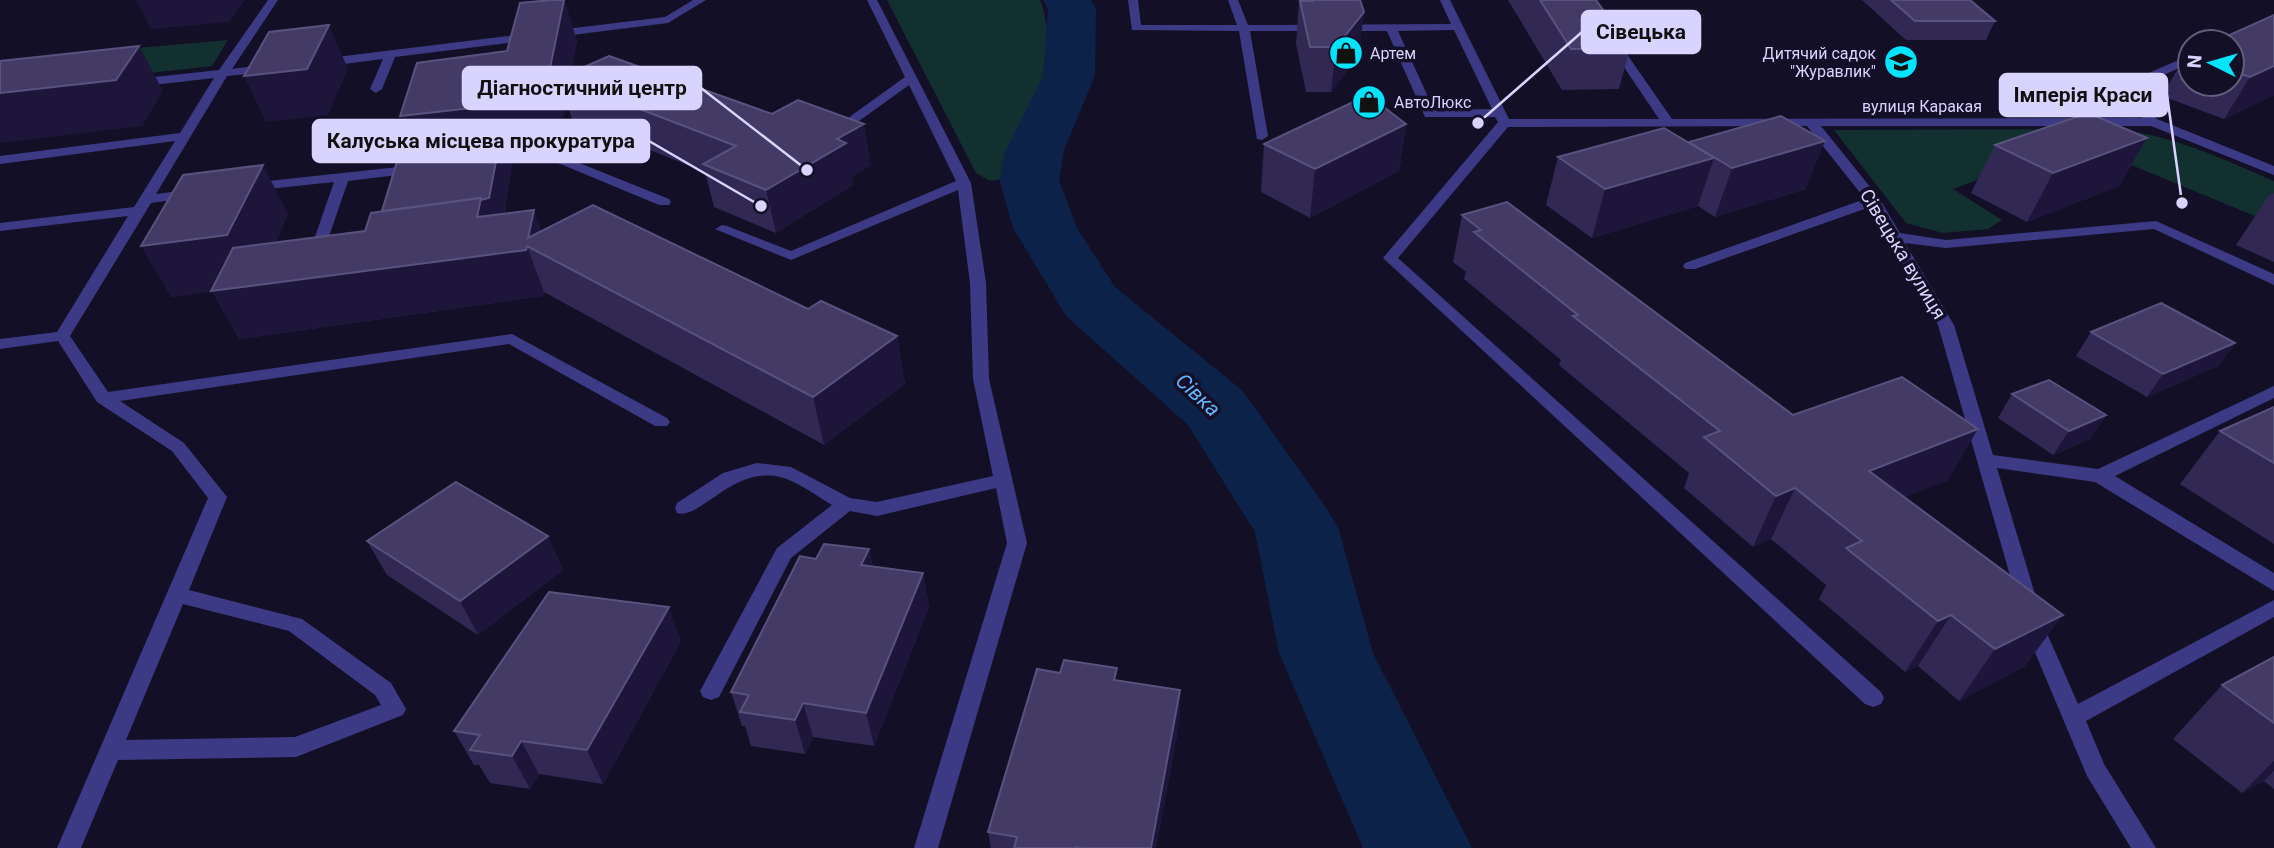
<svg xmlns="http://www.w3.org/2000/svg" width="2274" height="848" viewBox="0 0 2274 848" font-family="Roboto,sans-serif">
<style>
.green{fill:#12302f}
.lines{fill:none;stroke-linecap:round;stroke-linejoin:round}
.river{fill:#0c2248;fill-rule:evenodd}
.minor{fill:#3d3a85;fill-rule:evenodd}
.wall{fill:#312854}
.shaded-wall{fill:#1d163a}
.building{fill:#433a66;stroke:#5a527e;stroke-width:2}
.labels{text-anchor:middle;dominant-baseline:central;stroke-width:7;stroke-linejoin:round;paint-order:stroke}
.far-poi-label{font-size:16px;fill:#d9d4ff;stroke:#130f26;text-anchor:start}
.far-street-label{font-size:16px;fill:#d9d4ff;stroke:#130f26}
.street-label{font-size:19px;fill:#d9d4ff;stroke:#130f26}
.water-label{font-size:21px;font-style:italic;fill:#62b6ff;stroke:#130f26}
.leader{fill:none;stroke:#d9d4ff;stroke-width:2.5}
.callout-dot{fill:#d9d4ff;stroke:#130f26;stroke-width:2.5}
.callout{fill:#d9d4ff;stroke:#d9d4ff;stroke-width:2.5}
.callout-label{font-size:21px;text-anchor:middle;font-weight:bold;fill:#111}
</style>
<rect width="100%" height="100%" fill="#130f26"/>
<g class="green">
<path d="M887 0H1040C1063 64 1035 119 1012 178L990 181 976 173Z"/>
<path d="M228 40 212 66 0 90V60Z"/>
<path d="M2111 129C2169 133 2220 158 2274 181V219L2257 217 2129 164 2055 151 1953 189 2002 220 1988 229 1943 233 1906 223 1834 130Z"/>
</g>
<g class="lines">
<path class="river" d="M1043 0H1091L1096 9 1095 76 1064 150 1059 180 1077 228 1115 287 1243 391 1327 509 1339 530 1373 653 1472 848H1363L1279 653 1255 532 1188 425 1066 316 1013 228 999 180 1006 150 1043 76 1048 9Z"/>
<g class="minor">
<path d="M268 0H278L232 69 268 64 274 68 268 72 227 76 156 194 195 189 202 193 195 197 151 203 70 336 108 392 512 334 667 418 670 422 667 426H655L509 344 120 401 184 443 227 497 189 590 302 619 391 683 406 709 403 715 296 757 118 760 81 848H57L208 498 172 451 97 402 58 341 0 349V339L57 332 128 216 0 231V223L134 207 175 141 0 164V156L180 133 214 78 136 87 130 83 136 79 219 70ZM183 604 289 631 375 695 381 705 295 737 126 740Z"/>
<path d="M693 0H706L668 23 395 57 382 89 376 93 370 89 383 59 320 67 314 63 320 59 665 17Z"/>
<path d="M867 0H877L971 183 986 283 989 379 1027 543 938 848H914L1007 543 996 488 877 516 850 511 791 558 719 697 711 700 703 697 700 691 777 548 832 505C817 496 797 481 780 477 732 466 701 520 677 513L675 508 677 503 723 473 757 463 791 467 850 498 877 502 993 476 973 379 970 283 958 190 791 260 715 229 722 225 727 226 791 251 956 181 909 85 841 134H831L830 131 905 77Z"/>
<path d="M1128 0H1138L1141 25H1237L1228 0H1238L1248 25 1451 24 1440 0H1450L1509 119H1659L1607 42 1613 39 1617 40 1672 119 2143 118 2119 92V86L2190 55V63L2131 90 2157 119 2274 166V175L2151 126H1821L1879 198 1900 233 1946 240 2156 221 2274 274V285L2154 229 1946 248 1905 243 1954 325 1993 455 2098 469 2274 386V398L2115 476 2274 573V591L2095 482 1997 468 2046 631 2078 704 2274 600V617L2086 721 2104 764 2156 848H2131L2087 776 2026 631 1938 325 1870 207 1695 269H1685L1683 266 1685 263 1865 199 1807 126 1508 127 1398 258 1881 692 1884 698 1881 704 1873 707 1865 704 1383 258 1498 122 1495 117H1425L1387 31H1250L1268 136 1262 140 1257 139 1239 31 1132 30ZM1454 30 1492 109 1434 110 1398 31Z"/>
<path d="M547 150 669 199 671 202 669 205H659L546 158 487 165 480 161 487 157Z"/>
<path d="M417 165 422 166V172L348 181 322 257 315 261 308 257 334 182 250 191 243 187 250 183Z"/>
</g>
</g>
<g class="wall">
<path d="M551 0H564L577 41 571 73 871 165 852 177 853 185 776 233 714 207 705 172 572 119 566 100 563 117 519 124 514 151 508 152 512 164 504 214 542 231 897 336 905 384 824 445 544 292 543 296 239 339 212 291 171 297 288 214 275 243 365 231 382 211 411 144 400 116 507 51Z"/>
<path d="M1299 0H1360L1359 55 1331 92H1306L1296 44Z"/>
<path d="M1508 0H1596L1630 48 1619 89 1562 90Z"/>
<path d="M1862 0H1970L1995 21 1986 40H1906Z"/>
<path d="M2274 15V95L2224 119 2162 96 2186 55 2190 53V84H2232V42Z"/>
<path d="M1406 124 1399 171 1310 218 1261 192 1264 144Z"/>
<path d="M2147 138 2119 186 2027 222 1971 193 1995 145Z"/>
<path d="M1689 143 1806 189 1715 217 1698 206 1592 238 1546 205 1558 157Z"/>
<path d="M2274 193V262L2236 245 2269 195Z"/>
<path d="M1462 215 1793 415 1948 480 1904 497 2025 666 1959 701 1918 666 1905 672 1819 599 1826 585 1771 539 1753 547 1684 488 1689 473 1559 365 1561 360 1464 279 1466 272 1453 262Z"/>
<path d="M2091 332 2235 343 2218 366 2147 397 2076 356Z"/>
<path d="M2012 394 2106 415 2090 439 2053 455 1998 418Z"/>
<path d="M2274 407V544L2180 484 2220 431Z"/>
<path d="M548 536 563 570 478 635 387 575 367 541Z"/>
<path d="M869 549 873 567 923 573 929 607 874 746 813 737 805 754 751 746 745 726H742L731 692Z"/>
<path d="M681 641 603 784 539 774 530 789 490 783 479 765H474L454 731Z"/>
<path d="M2274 657V789L2264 781 2242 793 2173 739 2222 685Z"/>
<path d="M1117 681 1180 690 1179 724 1156 848H991L988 832Z"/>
</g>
<g class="shaded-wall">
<path d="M136 0H245L229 22 151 29Z"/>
<path d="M564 0 577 41 569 82 559 78 566 100 563 117 519 124 514 151 508 152 512 164 501 229 527 246 544 292 543 296 239 339 212 291 171 297 141 246 263 165 288 214 255 286 492 254 419 162 400 116 503 79Z"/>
<path d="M1364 12 1359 55 1331 92 1336 47Z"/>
<path d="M329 25 348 69 328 115 266 122 244 76Z"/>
<path d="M139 46 163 91 142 126 0 143V93Z"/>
<path d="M2274 66V95L2224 119 2250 77Z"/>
<path d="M864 124 871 165 852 177 853 185 776 233 766 190 837 139Z"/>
<path d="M1406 124 1399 171 1310 218 1315 169Z"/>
<path d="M2147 138 2119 186 2027 222 2053 173Z"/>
<path d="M1825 141 1806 189 1715 217 1732 168Z"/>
<path d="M1714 158 1698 206 1592 238 1605 189Z"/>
<path d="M534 210 551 255 528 238Z"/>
<path d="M897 336 905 384 824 445 813 397Z"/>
<path d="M2235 343 2218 366 2147 397 2163 374Z"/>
<path d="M2106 415 2090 439 2053 455 2069 431Z"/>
<path d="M1978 429 1948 480 1843 522 1869 471Z"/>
<path d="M1795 488 1771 539 1753 547 1776 496Z"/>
<path d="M548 536 563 570 478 635 460 601Z"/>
<path d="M869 549 876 583 861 565Z"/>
<path d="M923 573 929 607 874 746 866 713Z"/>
<path d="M669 607 681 641 603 784 587 750Z"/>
<path d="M1951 615 1918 666 1905 672 1938 621Z"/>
<path d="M2063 615 2025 666 1959 701 1995 649Z"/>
<path d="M1180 690 1179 724 1156 848H1151Z"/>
<path d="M803 703 813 737 805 754 795 720Z"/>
<path d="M521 741 539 774 530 789 512 756Z"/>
<path d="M2274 761V771L2264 781 2242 793Z"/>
</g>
<g class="building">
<path d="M551 0H564L549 73 503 79 498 105 400 116 417 63 507 51 520 3Z"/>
<path d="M1313 0H1360L1364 12 1336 47H1310L1300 1H1313Z"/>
<path d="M1540 0H1596L1630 48 1571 49Z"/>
<path d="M1891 0H1970L1995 21H1915Z"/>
<path d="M2274 15V66L2250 77 2232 71V42H2214Z"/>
<path d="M329 25 307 69 244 76 269 32Z"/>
<path d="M139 46 116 80 0 93V61Z"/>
<path d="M609 56 772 114 798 100 864 124 837 139 846 143 766 190 703 164 736 146 559 78Z"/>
<path d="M1368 95 1406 124 1315 169 1264 144Z"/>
<path d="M2088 113 2147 138 2053 173 1995 145Z"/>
<path d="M1781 116 1825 141 1732 168 1689 142Z"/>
<path d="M1664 128 1714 158 1605 189 1558 157Z"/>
<path d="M501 135 489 198 481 200V198L382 211 402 145Z"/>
<path d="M263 165 227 235 141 246 183 175Z"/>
<path d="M481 198 477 217 534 210 528 238 593 205 808 309 821 301 897 336 813 397 527 246 526 250 211 291 233 248 365 231 371 213Z"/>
<path d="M1507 202 1793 415 1902 377 1978 429 1869 471 2063 615 1995 649 1951 615 1938 621 1846 548 1862 541 1795 488 1776 496 1704 437 1720 431 1573 316 1578 315 1474 232 1481 230 1462 215Z"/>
<path d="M2161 303 2235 343 2163 374 2091 332Z"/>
<path d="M2049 380 2106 415 2069 431 2012 394Z"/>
<path d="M2274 407V463L2220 431Z"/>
<path d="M456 482 548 536 460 601 367 541Z"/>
<path d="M824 544 869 549 861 565 923 573 866 713 803 703 795 720 740 712 749 695 731 692 800 556 816 559Z"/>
<path d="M549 592 669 607 587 750 521 741 512 756 470 750 480 735 454 731Z"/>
<path d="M2274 657V723L2222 685Z"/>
<path d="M1064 660 1117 668 1114 680 1180 690 1151 848H1083L1076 847 1075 848H1014L1017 837 988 832 1037 669 1060 673Z"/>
</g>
<defs>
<g id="shop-disc" transform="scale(1.75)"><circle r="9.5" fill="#00e5ff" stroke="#130f26"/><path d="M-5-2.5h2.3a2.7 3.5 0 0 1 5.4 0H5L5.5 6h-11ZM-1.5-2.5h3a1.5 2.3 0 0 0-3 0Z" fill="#111"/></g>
<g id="school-disc" transform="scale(1.75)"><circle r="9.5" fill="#00e5ff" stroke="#130f26"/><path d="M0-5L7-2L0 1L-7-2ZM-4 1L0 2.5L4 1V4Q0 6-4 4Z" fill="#111"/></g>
</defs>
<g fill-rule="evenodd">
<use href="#shop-disc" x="1346" y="53"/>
<use href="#school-disc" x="1901" y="62"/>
<use href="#shop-disc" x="1369" y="102"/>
</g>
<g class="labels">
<g class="far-poi-label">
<text x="1370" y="53">Артем</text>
<text x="1876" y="53" text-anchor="end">Дитячий садок<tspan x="1876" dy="18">"Журавлик"</tspan></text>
<text x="1394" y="102">АвтоЛюкс</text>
</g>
<g class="far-street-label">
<text x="1922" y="106">вулиця Каракая</text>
</g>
<g class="street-label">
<text transform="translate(1903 254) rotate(59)">Сівецька вулиця</text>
</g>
<g class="water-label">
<text transform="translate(1198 395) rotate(43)">Сівка</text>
</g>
</g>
<path class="leader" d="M1478 123L1582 32M807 170L701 88M2182 203L2167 95M761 206L649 141"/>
<g class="callout-dot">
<circle cx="1478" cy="123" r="7"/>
<circle cx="807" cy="170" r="7"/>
<circle cx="2182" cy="203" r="7"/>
<circle cx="761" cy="206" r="7"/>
</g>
<g class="callout">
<rect x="1582" y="11" width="118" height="42" rx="7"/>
<rect x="463" y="67" width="238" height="42" rx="7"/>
<rect x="2000" y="74" width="167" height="42" rx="7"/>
<rect x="313" y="120" width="336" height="42" rx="7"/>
</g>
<g class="callout-label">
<text x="1641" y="39">Сівецька</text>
<text x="582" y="95">Діагностичний центр</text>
<text x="2083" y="102">Імперія Краси</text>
<text x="481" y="148">Калуська місцева прокуратура</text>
</g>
<g transform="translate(2211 63) rotate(275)"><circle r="33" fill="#130f26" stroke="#625e7d" stroke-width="2"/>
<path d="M0-5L12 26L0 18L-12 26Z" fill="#00e5ff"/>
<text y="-10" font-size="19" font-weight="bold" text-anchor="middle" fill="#d9d4ff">N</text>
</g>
</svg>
